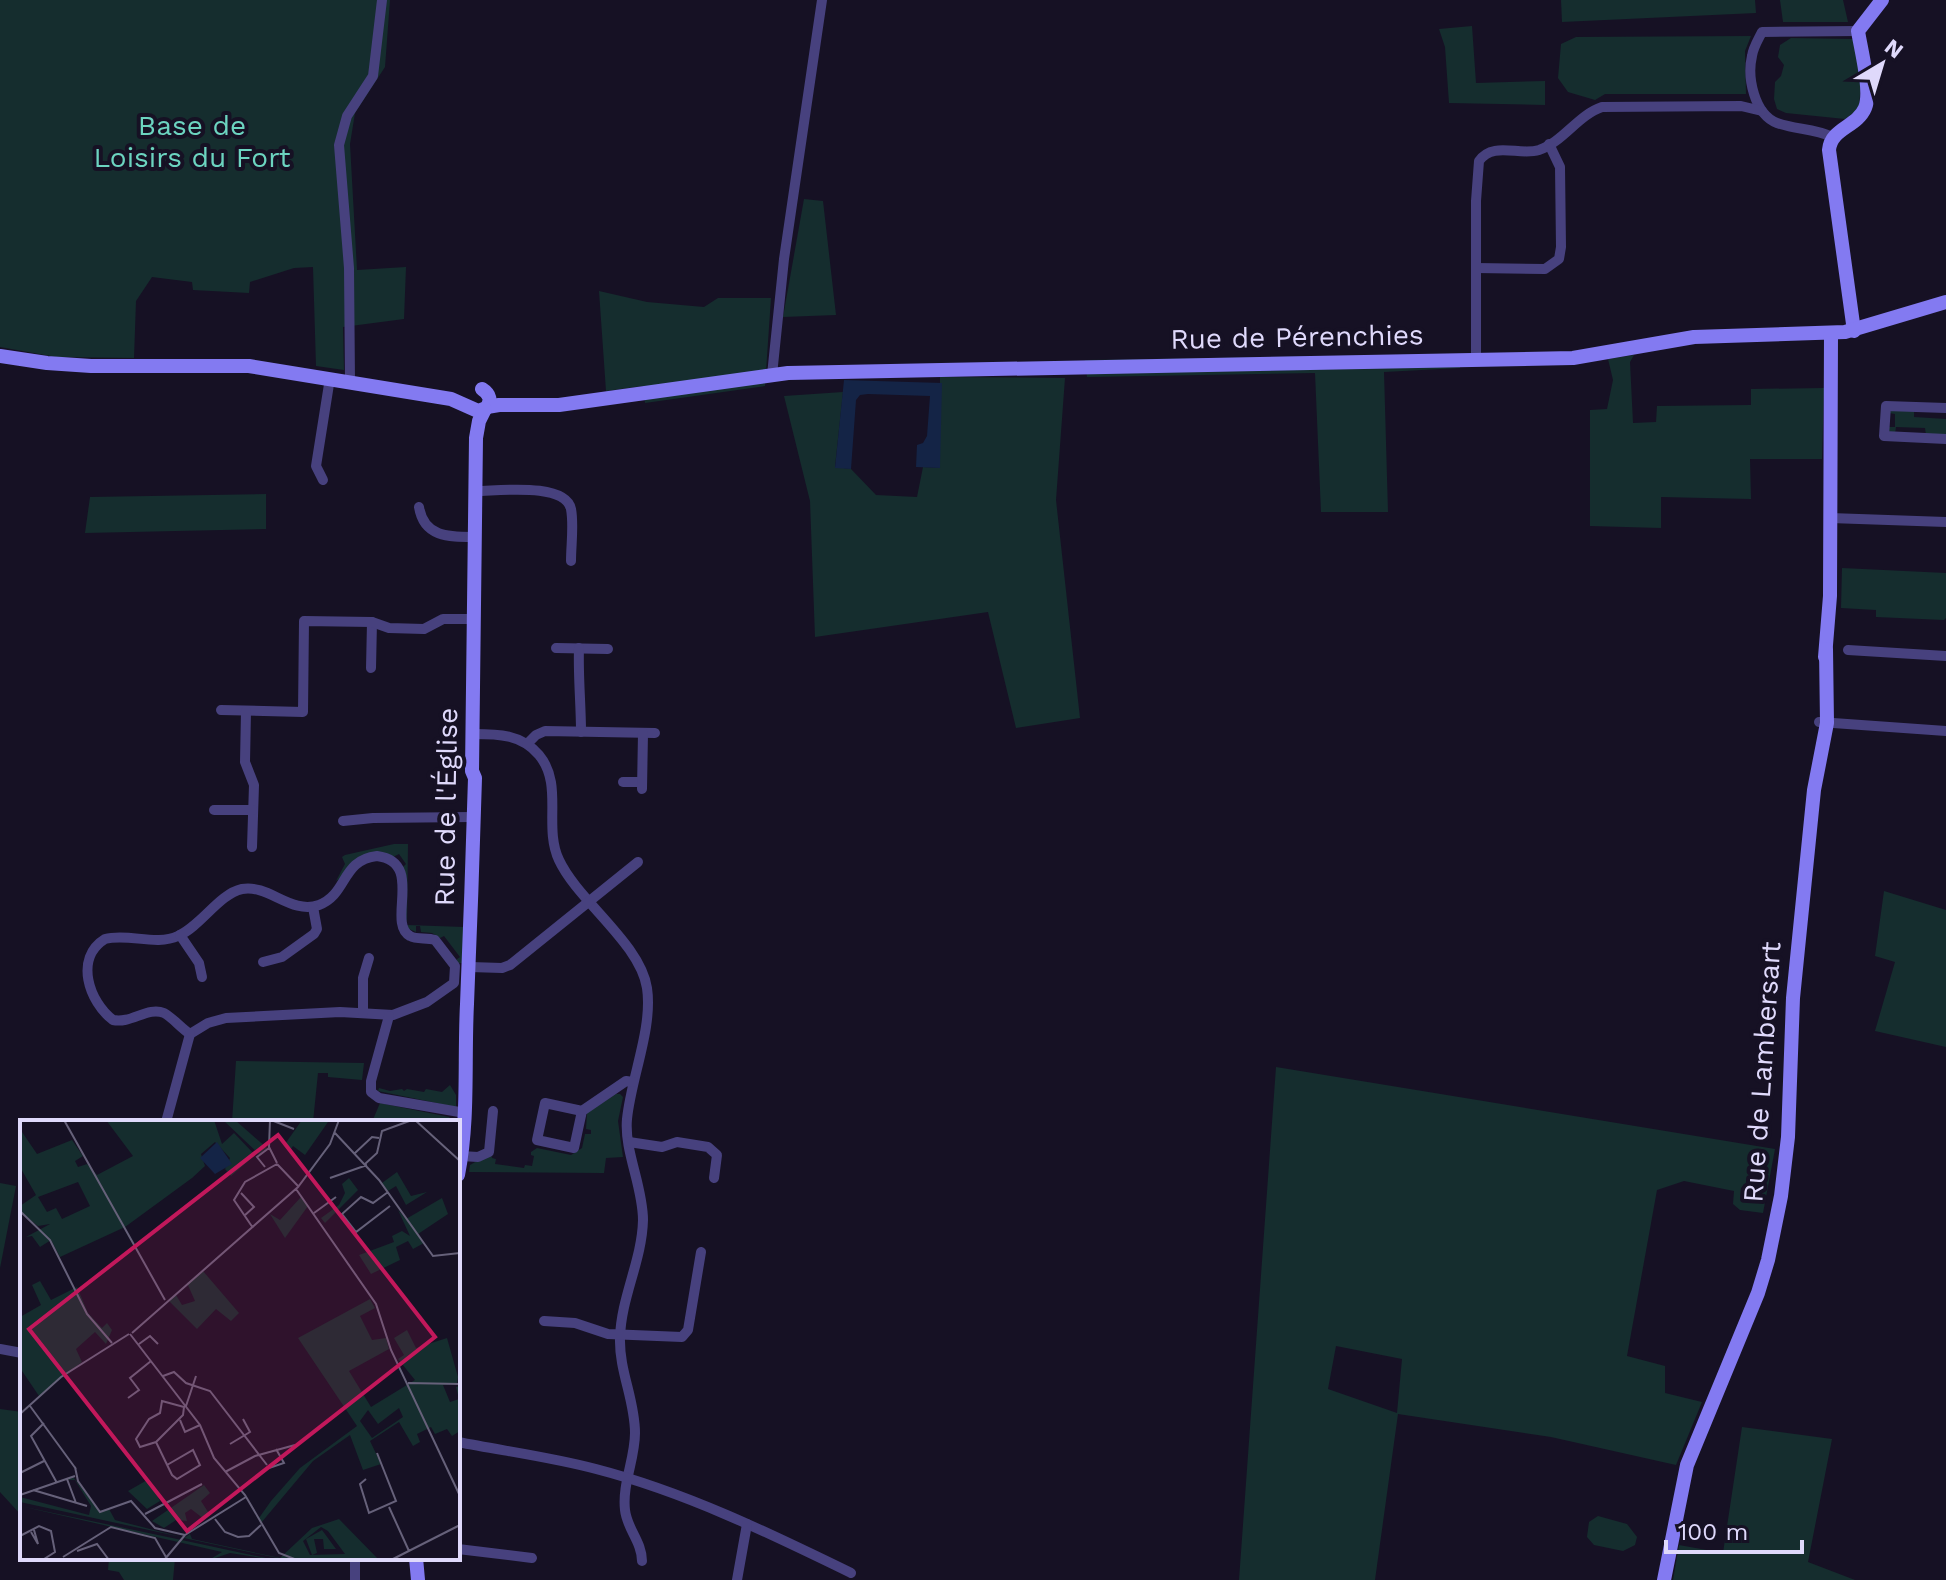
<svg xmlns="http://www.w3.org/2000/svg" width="1946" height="1580" viewBox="0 0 1946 1580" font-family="'Work Sans',sans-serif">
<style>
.green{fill:#152d2e;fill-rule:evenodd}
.water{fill:#142446}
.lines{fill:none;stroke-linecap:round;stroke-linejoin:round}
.street{stroke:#47417e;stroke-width:10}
.secondary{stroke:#837af1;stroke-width:14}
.labels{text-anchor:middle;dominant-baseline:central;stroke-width:8;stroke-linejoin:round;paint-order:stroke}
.park-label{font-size:28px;fill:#6cd4c0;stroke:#161124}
.street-label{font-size:28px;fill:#dfd9fb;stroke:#161124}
.inset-road{fill:none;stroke:#66617a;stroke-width:2}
.view{fill:#c2185b;fill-opacity:0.15;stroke:#c2185b;stroke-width:4}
.inset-edge{fill:none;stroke:#dfd9fb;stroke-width:4}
</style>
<rect width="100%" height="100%" fill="#161124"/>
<g class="green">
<path d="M0 0H390L385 67 355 113 350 144 357 270 406 267 404 319 343 327 344 370 316 366 313 267 294 268 250 282 249 293 193 290 192 282 152 277 136 301 134 358 56 357 0 347Z"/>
<path d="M1561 0H1755L1756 13 1562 22Z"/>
<path d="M1780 0H1843L1848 22H1783Z"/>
<path d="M1472 26 1476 83 1545 81V105L1449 103 1445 47 1439 29Z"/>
<path d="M1751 36 1745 51 1746 94H1605L1595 100 1568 92 1558 78 1561 44 1576 37Z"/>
<path d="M1791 38 1853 39 1861 80 1859 109 1845 119 1786 113 1777 109 1774 99 1775 82 1781 76 1784 65 1778 57 1780 45Z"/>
<path d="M804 199 823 201 836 315 783 317Z"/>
<path d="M599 291 647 302 704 307 718 298H771L765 386 645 403 643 386 606 391Z"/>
<path d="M1460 354V368L1384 372 1388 512H1321L1315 373 1087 377 1085 360Z"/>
<path d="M1634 355 1630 362 1633 423 1656 422 1657 406 1751 405V389L1824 388 1822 459H1750L1751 499 1661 497V528L1590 526V410L1607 409 1613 380 1608 359Z"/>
<path d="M940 377 1065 378 1056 500 1080 718 1016 728 988 612 815 637 810 501 784 396 843 392 835 467 851 469 876 495 917 497 923 467 940 468Z"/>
<path d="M1892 410 1914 411V417L1946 419V436L1926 435 1925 428 1896 427 1895 434 1889 433V427H1895V414L1889 413Z"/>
<path d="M266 494V529L85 533 90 497Z"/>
<path d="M1842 568 1946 573V618L1944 620 1876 617V610L1841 608Z"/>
<path d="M394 844H408L407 925 464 927 462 963H458L456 960 460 957 444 936 440 938 432 933 421 932 420 926H416V932L407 928 402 868 406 864 399 854 393 857 376 852 336 881 345 864 342 857 345 855Z"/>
<path d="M1884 891 1946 910V1047L1875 1031 1895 962 1875 956Z"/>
<path d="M236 1061 364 1063 362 1080 328 1077V1073H318L313 1122H232Z"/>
<path d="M1276 1067 1775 1149 1763 1213 1740 1210 1733 1204 1734 1191 1684 1181 1657 1190 1627 1356 1665 1366V1393L1702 1402 1676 1465 1551 1437 1398 1414 1375 1580H1239ZM1336 1346 1402 1359 1397 1413 1328 1389Z"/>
<path d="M450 1085 456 1095V1107L378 1091 379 1088 390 1091 402 1089 404 1091 407 1089 424 1092 426 1089 442 1092Z"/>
<path d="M616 1094H620L623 1097 618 1121 623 1157 606 1158 604 1173 469 1172 470 1165 491 1153 492 1158 496 1159 495 1164 524 1168 525 1165 532 1166 534 1156 531 1155V1152L537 1148 571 1155 582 1148 585 1134H591V1130L586 1129 587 1113Z"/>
<path d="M380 1103 449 1117 453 1122H372Z"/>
<path d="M0 1183 16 1186 0 1268Z"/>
<path d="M0 1409 22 1412V1516L0 1492Z"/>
<path d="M1742 1427 1832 1439 1808 1562 1855 1580H1673L1679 1545 1723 1553Z"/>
<path d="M1598 1516 1627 1524 1637 1537 1635 1545 1623 1551 1594 1545 1587 1537 1589 1522Z"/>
<path d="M109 1558H175L173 1580H124L119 1572 108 1570Z"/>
</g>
<path class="water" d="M844 380 942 383 940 468 916 467 917 445 923 443 927 436 930 396 868 394 860 395 856 400 851 469 835 468Z"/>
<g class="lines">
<g class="street">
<path d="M1832 137C1814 128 1796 130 1777 123 1754 114 1747 77 1752 56 1753 48 1758 40 1762 32L1858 31"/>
<path d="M1476 268 1545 269 1559 259 1561 247 1560 167 1549 144"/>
<path d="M1476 360V201L1479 161C1493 141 1519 156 1539 150 1563 142 1578 115 1602 107L1741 106 1762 111"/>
<path d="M772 375 784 259 822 0"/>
<path d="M350 381 349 268 339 145 347 116 373 76 382 0"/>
<path d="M1946 408 1886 406 1884 436 1946 439"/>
<path d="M323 480 316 466 330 378"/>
<path d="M476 491C498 491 565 482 571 509 574 525 571 545 571 561"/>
<path d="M419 507C424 538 450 537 475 537"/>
<path d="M1830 518 1946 522"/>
<path d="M556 648 608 649"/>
<path d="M579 648C578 677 581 704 581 732"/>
<path d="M1848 650 1946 656"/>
<path d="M371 668 372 622"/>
<path d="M221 710 303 712 304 621 372 622 389 628 424 629 443 619H473"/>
<path d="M246 711 245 762 254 785 252 847"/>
<path d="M1819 722 1946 731"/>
<path d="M473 734C498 734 521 734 539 755 564 785 543 826 559 860 578 901 640 943 647 988 653 1028 631 1078 627 1119 624 1151 643 1186 643 1220 642 1261 621 1297 620 1338 619 1371 635 1400 635 1433 635 1459 622 1484 625 1510 627 1529 642 1542 642 1561"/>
<path d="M527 744 536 735 545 731 655 733"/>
<path d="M623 782H642"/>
<path d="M642 789 643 733"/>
<path d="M214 810H253"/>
<path d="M343 821 373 818 472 817"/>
<path d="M377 856C425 862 386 923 410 936 417 940 427 937 435 940L455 966 454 983 427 1002 393 1015 340 1012 226 1018 208 1023 190 1034C181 1028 173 1018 164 1013 148 1006 131 1024 113 1020 89 1002 74 958 105 939 128 933 156 946 178 936 201 926 219 894 242 889 269 884 291 915 319 905 348 894 341 860 377 856Z"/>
<path d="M180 935 199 963 202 977"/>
<path d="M263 962 282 957 314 934 317 929 313 907"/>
<path d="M470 967 502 968 510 965 638 862"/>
<path d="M363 1013V978L369 958"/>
<path d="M389 1016 371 1081V1092L379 1098 465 1113"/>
<path d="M582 1111 545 1103 537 1140 574 1148 582 1111 626 1081 633 1082"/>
<path d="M166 1122 190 1034"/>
<path d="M629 1142 662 1147 677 1142 708 1147 717 1155 714 1178"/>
<path d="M461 1156 478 1157 489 1152 493 1111"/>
<path d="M544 1321 575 1323 608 1334 682 1337 688 1330 701 1252"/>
<path d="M0 1349 22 1353"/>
<path d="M458 1442C504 1451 551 1457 596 1469 685 1492 769 1533 851 1573"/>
<path d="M458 1549 532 1558"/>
<path d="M355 1558V1580"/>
<path d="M737 1580 747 1524"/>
</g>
<g class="secondary">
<path d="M1854 331 1829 150C1831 128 1857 127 1865 108 1872 92 1861 50 1858 31L1882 0"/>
<path d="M0 356 47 363 91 366H249L451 399 478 411 486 408C492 401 490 394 482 389"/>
<path d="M487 407 499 405H559L788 373 1573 358 1694 337 1845 332 1946 302"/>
<path d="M1825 657 1830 596 1831 334"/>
<path d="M458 1175C469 1119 464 1061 467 1004 470 929 473 853 475 778L472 771 476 438 479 421 485 409"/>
<path d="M416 1558 418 1580"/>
<path d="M1664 1580 1687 1465 1758 1293 1768 1260 1781 1196 1788 1137 1793 998 1814 790 1827 723 1826 649"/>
</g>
</g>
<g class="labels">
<g class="park-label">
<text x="192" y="125">Base de<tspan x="192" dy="32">Loisirs du Fort</tspan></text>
</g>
<g class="street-label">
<text transform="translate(1297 337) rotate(-1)">Rue de Pérenchies</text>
<text transform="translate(446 807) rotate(-89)">Rue de l'Église</text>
<text transform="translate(1762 1072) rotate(-86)">Rue de Lambersart</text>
</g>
</g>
<g transform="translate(20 1120)">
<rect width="440" height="440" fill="#161124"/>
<path d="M86 0H194L202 24 214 13 235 35 211 56 205 49 210 38 195 22 181 34 185 46 172 58 105 107 40 137 31 120 20 127 12 116 6 117 30 104 18 106 0 92V86L16 75 0 47V9L17 34 52 20 63 36 55 41 58 47 67 44 77 55 113 36ZM58 62 70 86 42 99 36 88 27 92 18 77ZM203 0H215L247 28 239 34ZM282 0 308 2 285 35 273 26 269 32 265 24ZM377 52 391 76 407 72 386 85 376 66 368 71 362 63ZM329 58 338 70 305 103 301 98 319 85 325 73 322 64ZM281 77 288 86 265 118 250 94 260 100ZM422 78 428 94 398 114 404 123 393 129 388 121 376 127 380 140 351 154 339 135 374 122 372 116 382 111 390 116 378 90 386 99ZM183 151 219 193 211 201 196 189 177 209 149 181 156 175 162 185 175 181 167 163ZM20 161 31 180 57 167 68 193 82 208 87 203 92 210 86 224 75 212 56 229 62 242 19 276 0 248V197L21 185 12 165ZM350 179 355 188 340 196 352 220 366 218 369 229 329 251 351 287 395 260 378 239 384 235 374 218 387 210 396 228 427 218 438 257 437 263 423 265 430 282 439 279 436 267 440 266V311L432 316 427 309 415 314 411 307 397 314 400 322 393 326 379 302 350 321 361 344 343 350 330 315 293 341 241 403 239 398 251 381 280 348 337 306 278 218ZM379 288 383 297 352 318 340 301 348 290 358 304ZM53 357 80 391 89 389 95 400 161 417 0 382V377L69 395 71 386 55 360H48ZM129 359 140 381 127 389 108 371ZM184 365 190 373 181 381 190 395 184 399 171 389 165 393 167 401 156 400 144 408 132 401ZM0 386 157 419 255 440 210 433 189 440 202 432ZM319 399 359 440H267L164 418 170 414 172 419 260 438 292 408ZM301 407 308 411 325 434 290 435 283 421ZM302 410 316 429H304L303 419H294L297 433 292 435 286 419Z" fill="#152d2e" fill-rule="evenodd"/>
<path d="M197 22 212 44 195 54 180 38Z" fill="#142446"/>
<path class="inset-road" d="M44 0 145 180M250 0 249 27 257 43M251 0 274 9M395 0 440 41M315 13 359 60 413 136 440 133M335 33 352 17 359 18M257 44 278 66M345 44 357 33 362 11 392 0M245 47 237 37 249 28M310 58 347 45M276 69 356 184 371 230 440 376M368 72 353 83 341 77 322 94 336 112 370 86M221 73 234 87 224 96M0 91 30 120 67 194 92 223M294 93 316 77M233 108 214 80 225 62 257 44M112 213 278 67 310 24 319 0M110 214 180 305 194 338 225 375 259 433 277 440M119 224 130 216 138 224M143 256 154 252 166 263 190 271 247 345M388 263 440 264M108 278 119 270 110 258 131 241M142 281 164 287 163 295 136 322 120 327 116 319 129 299 140 293ZM10 286 56 349M166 286 176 256M0 294 41 257 109 214M160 300 165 312 180 305M24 303 11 316 37 363M136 322 152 355 157 359 180 345 173 330 147 345M210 324 230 312 223 299M55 347 58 361 80 392 111 381 135 408 165 415M249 348 264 343 256 329M205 352 235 336 275 325M0 353 24 341M47 359 56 383M346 359 340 364 349 393 376 381 357 333M13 370 67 386M0 375 55 356M369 387 389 431M125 394 182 364M195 399 205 412 218 417 229 416 241 405M11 412 18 424 14 410M165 415 226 377M0 416 19 406 31 411 35 432 24 439M57 431 77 424 89 440M43 437 91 407 135 418 146 437M145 439 165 415M371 440 440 405"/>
<path class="view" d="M258 15 415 217 167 411 9 209Z"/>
<rect width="440" height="440" class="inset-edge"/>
</g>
<g transform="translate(1882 64) rotate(38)" stroke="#161124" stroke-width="6" paint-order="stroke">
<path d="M0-6L14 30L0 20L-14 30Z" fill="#dfd9fb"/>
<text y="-12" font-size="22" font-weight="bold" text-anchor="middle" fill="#dfd9fb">N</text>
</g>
<path d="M1666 1540v12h136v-12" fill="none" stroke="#dfd9fb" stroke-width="4"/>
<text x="1678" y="1540" font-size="24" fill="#dfd9fb" stroke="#161124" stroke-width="6" paint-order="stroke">100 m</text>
</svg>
